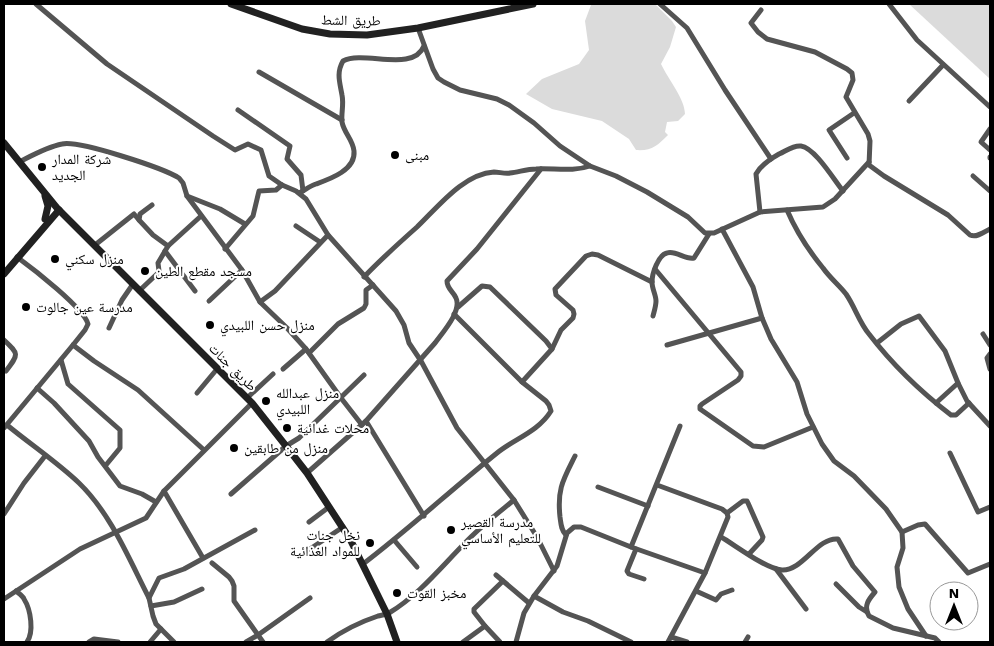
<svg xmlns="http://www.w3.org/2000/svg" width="994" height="646" viewBox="0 0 994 646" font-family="'Work Sans','Noto Naskh Arabic',sans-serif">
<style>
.green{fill:#dbdbdb}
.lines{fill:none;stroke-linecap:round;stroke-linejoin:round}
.street{stroke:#545454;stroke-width:5}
.secondary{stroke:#212121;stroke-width:7}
.poi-dot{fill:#000;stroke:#fff;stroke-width:2}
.labels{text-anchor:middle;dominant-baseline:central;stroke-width:4;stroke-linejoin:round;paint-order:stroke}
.street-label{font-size:14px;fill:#000;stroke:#fff}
.poi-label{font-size:14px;fill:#000;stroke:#fff;text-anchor:start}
</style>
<rect width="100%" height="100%" fill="#fff"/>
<g class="green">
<path d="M619 4H655L672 21 676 27 670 47 661 64C668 79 685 99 685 114L678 121 667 122 665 132 668 135C657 146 652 151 636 150L629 139 602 121 552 109 526 94 542 79 579 64 589 50 585 21 591 5Z"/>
<path d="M909 4H990V79Z"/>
</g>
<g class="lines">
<g class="street">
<path d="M36 4 107 64 213 136 235 150 248 144 261 150 269 176 282 185 296 191 306 199 328 235 396 311 404 325 409 343 421 361 457 428 514 500 537 537 554 571"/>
<path d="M660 4 687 28 725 90 771 159"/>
<path d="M889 4 917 40 990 107"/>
<path d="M761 10 751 23 758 32 767 39 815 52 847 69 852 73 853 80 846 97 868 134 870 141 869 165 884 176 948 215 970 235C977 238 984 232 990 229"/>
<path d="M418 28 433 69 438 78 444 82 460 90 497 99 509 105 534 123 560 146 590 166 616 176 647 192 688 217 705 233H714L760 212 823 207 835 199 869 162"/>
<path d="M259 72 342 120"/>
<path d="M909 101 943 65"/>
<path d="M238 110 290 146 287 159 301 175 303 191"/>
<path d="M990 129 981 142 990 150"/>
<path d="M990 157V158"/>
<path d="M847 158 829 130 854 113"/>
<path d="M19 162C33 155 47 147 62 144 79 140 163 168 179 178L183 183 187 196 242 270 260 302 287 328 306 349 341 398 362 425"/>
<path d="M973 176 990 191"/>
<path d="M299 193C305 190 310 186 316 184 330 179 356 170 354 151 353 140 344 133 342 122 341 113 344 105 342 95 340 83 336 73 343 61 364 50 413 73 424 46"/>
<path d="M187 196 220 209 245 224"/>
<path d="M152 205 140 214 139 220 153 235 168 246"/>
<path d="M787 210C796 231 809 251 823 268 830 278 839 285 846 294 855 307 859 322 869 334 892 364 921 392 951 415H956L969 403"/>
<path d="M760 212 756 174C761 165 770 159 779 154 786 151 793 145 801 146 815 148 834 180 843 191"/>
<path d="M296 226 320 242"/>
<path d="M722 229 753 287 762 318 771 339 797 382 807 414 822 444 834 461 854 476 886 509 902 532 903 548 897 567 899 587 908 609 926 636"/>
<path d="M95 245 134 214 139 220"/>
<path d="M225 249 253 216 259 191 276 190 282 185"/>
<path d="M165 251 195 291"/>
<path d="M655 269 741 372V376L738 380 702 404 700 406V409L753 446 764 447 813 427"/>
<path d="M364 277C381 259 399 243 417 227 438 207 463 174 494 172 499 172 505 174 510 173 519 172 527 169 536 169 554 168 573 172 590 166"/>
<path d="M139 291 158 273 159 271 158 263 168 246 201 216"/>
<path d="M209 301 242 270"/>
<path d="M260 302 275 291 328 235"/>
<path d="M458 307 482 286 490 287 546 341 552 349 522 382"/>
<path d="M653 316C654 312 656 306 656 301 656 295 652 289 652 282 652 274 658 255 667 253 676 250 685 260 694 258L709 234"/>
<path d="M109 328 122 300 133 284"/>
<path d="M983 334 990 345"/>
<path d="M4 340C19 354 19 354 6 371"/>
<path d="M877 343 901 324 919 316 945 351 958 383 967 401 990 426"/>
<path d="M73 345 94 361 138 390 204 450"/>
<path d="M667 345 762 318"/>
<path d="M552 349 561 330 573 318 574 314 573 310 556 295 555 289 586 256 592 254 598 255 652 282"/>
<path d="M309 353 338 324 364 308 366 304V290L373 285"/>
<path d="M990 354 987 358 990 369"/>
<path d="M61 360 68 384 120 430V448L106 465"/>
<path d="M283 369 306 349"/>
<path d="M37 388 54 403 89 441 98 457 120 486 142 494 156 502"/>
<path d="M197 393 217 369"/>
<path d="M247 398 273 374"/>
<path d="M936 403 958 383"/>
<path d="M366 421 424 516"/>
<path d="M7 425C30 444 57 462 79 483 111 514 129 559 149 598"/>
<path d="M4 428 73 345 85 330 88 324C84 308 32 268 17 257"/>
<path d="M950 453 978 512 990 507"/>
<path d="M307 473 366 421 435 343C443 332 462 311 456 298 453 291 447 289 447 281L477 249 541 169"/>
<path d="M657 485 722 509 727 513 728 517 705 573 668 642"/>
<path d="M598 487 648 506"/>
<path d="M164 491 203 558"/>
<path d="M231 494 286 446 299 438 364 375"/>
<path d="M727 513 743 501H747L748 503 763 537 762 540 749 554"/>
<path d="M4 514 24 483 45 456"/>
<path d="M309 522 329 507"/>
<path d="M902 532 918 525 925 524 968 573 990 564"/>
<path d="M566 535C561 530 561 524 560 517 557 489 563 480 575 456"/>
<path d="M721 537C735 545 766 569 782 570 803 571 817 537 838 539L853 566 875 592C869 599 863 606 869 616L893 628 935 638 939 642"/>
<path d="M394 540 417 567"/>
<path d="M631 547 680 426"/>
<path d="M310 549 343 527"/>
<path d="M636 549 627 571 629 574 644 579"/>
<path d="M212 563 229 577 232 581 234 586V601L263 642"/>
<path d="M363 564C409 529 451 490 497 453 514 439 538 432 551 411L549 405 546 401 522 382 454 314"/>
<path d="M776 569 806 609"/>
<path d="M496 575 529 603"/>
<path d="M836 584 859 607 867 612"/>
<path d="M16 591C18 593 23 596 24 599 31 610 34 632 27 642"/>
<path d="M696 591 716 600 721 594 732 590"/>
<path d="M534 596 563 612 588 621 631 642"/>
<path d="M4 599 80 549 146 518 164 491 252 403"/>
<path d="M151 606 174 602 202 589"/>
<path d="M485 626 474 612V609L503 581"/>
<path d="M671 637 687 642"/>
<path d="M89 642 94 639 118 642"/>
<path d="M150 642 161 629"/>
<path d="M174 642 156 624 153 616 149 598 159 578 184 569 255 530"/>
<path d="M246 642 258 635 310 598"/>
<path d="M327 642C342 631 360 622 378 616 382 615 385 615 389 613 419 595 441 567 465 543 480 527 497 514 514 500"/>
<path d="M463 642 485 626 500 642"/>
<path d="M516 642 524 613 534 596 557 566 567 533 574 527H581L631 547 705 573"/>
<path d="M745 642 748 637"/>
</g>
<g class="secondary">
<path d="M231 4 302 29 330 34 367 35 418 28 533 4"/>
<path d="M4 143 57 208 252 403 286 446 307 473 350 539 387 614 397 642"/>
<path d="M45 219 48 206 45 196"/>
<path d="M4 274 59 210"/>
</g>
</g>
<g class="poi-dot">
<circle cx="395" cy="155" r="5"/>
<circle cx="42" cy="167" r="5"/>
<circle cx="55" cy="259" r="5"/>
<circle cx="145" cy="271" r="5"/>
<circle cx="26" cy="307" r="5"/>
<circle cx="210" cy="325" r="5"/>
<circle cx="266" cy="401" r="5"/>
<circle cx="287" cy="428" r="5"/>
<circle cx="234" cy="448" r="5"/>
<circle cx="451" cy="530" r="5"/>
<circle cx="370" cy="543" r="5"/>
<circle cx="397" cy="593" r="5"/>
</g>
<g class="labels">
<g class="street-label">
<text transform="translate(351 20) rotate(1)">طريق الشط</text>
<text transform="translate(233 367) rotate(45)">طريق جنات</text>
</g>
<g class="poi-label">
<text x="405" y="155">مبنى</text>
<text x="52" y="159">شركة المدار<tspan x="52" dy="16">الجديد</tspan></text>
<text x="65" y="259">منزل سكني</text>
<text x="155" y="271">مسجد مقطع الطين</text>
<text x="36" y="307">مدرسة عين جالوت</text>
<text x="220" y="325">منزل حسن اللبيدي</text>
<text x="276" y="393">منزل عبدالله<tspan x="276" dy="16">اللبيدي</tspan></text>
<text x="297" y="428">محلات غدائية</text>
<text x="244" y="448">منزل من طابقين</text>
<text x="461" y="522">مدرسة القصير<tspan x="461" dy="16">للتعليم الأساسي</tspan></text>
<text x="360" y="535" text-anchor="end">نخل جنات<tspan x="360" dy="16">للمواد الغذائية</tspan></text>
<text x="407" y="593">مخبز القوت</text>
</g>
</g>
<rect width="994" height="646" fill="none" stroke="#000000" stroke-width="10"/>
<g transform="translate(954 606)"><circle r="24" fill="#ffffff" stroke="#999999"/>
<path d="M0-4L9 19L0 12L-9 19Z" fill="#000000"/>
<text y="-8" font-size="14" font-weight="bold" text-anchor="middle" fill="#000000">N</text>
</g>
</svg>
